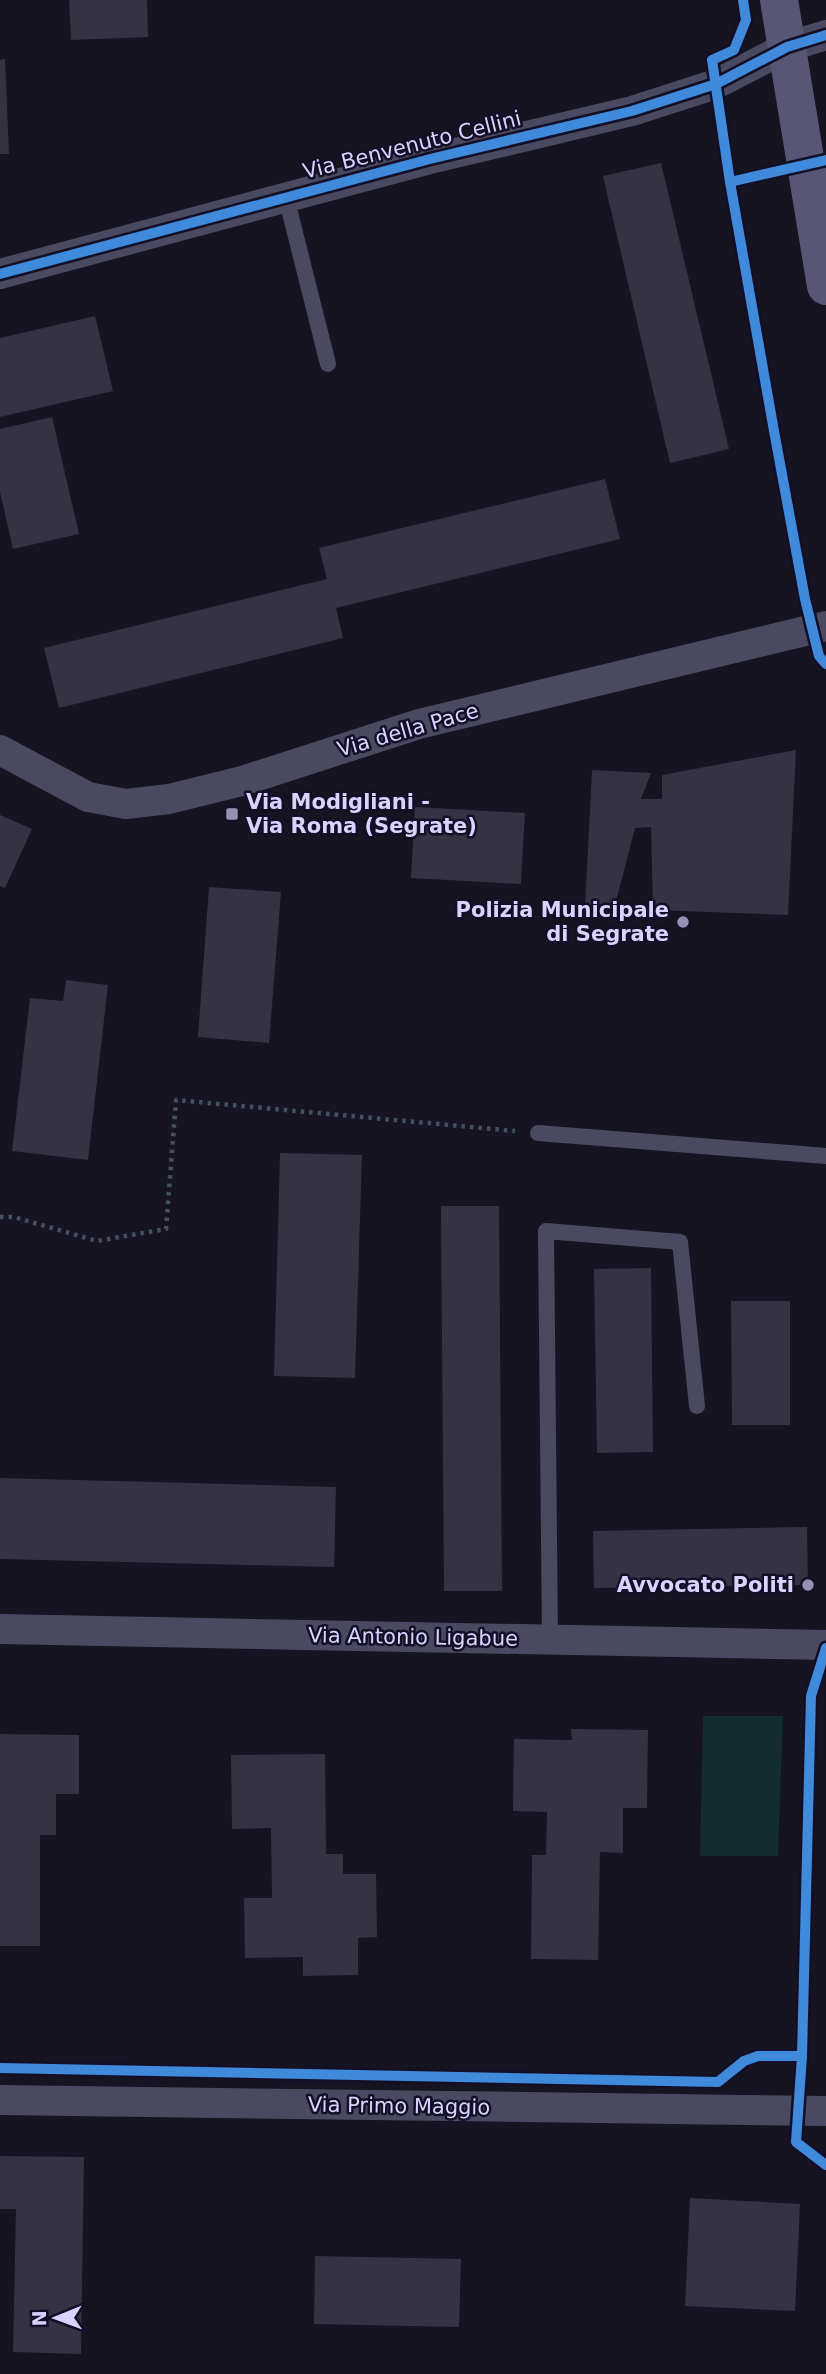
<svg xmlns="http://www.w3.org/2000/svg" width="826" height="2374" viewBox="0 0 826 2374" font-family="'DejaVu Sans',sans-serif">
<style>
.green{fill:#132c2d}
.building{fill:#343243}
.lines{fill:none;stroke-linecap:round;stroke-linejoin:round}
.path{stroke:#44505f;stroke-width:4.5;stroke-dasharray:3.5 5;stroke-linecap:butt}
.lane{stroke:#4a4962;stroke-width:16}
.street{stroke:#4a4962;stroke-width:30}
.secondary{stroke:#575674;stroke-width:38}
.cycleway-casing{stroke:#130f26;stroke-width:15}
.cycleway{stroke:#408adc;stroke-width:10}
.poi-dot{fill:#9591b1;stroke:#130f26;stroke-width:2.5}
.labels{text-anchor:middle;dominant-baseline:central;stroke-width:5;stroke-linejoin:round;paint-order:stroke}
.street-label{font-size:21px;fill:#d9d4ff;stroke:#130f26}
.poi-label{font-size:21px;font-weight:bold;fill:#d9d4ff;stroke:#130f26;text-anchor:end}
</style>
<rect width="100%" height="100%" fill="#161421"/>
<path class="green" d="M703 1716H783L778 1856H700Z"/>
<g class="building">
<path d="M69 0H147L148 37 71 40Z"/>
<path d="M5 59 9 154H0V60Z"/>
<path d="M661 163 729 449 670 463 603 176Z"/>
<path d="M95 316 113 391 0 417V338Z"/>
<path d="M52 417 79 534 13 549 0 492V429Z"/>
<path d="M605 479 620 539 336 608 343 638 59 708 44 648 327 579 319 548Z"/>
<path d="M796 750 788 915 653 910 651 827 635 828 614 909 585 907 592 770 651 773 641 799H662V775Z"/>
<path d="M415 807 525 813 521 884 411 878Z"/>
<path d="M0 815 32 829 5 888 0 886Z"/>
<path d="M209 887 281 892 269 1043 198 1037Z"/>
<path d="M66 980 108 985 88 1160 12 1151 30 998 63 1001Z"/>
<path d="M280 1153 362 1155 355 1378 274 1376Z"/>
<path d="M441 1206H499L502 1591H444Z"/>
<path d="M651 1268 653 1452 597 1453 594 1269Z"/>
<path d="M731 1301H790V1425H732Z"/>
<path d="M0 1478 336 1487 334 1567 0 1559Z"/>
<path d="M807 1527 808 1585 594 1588 593 1531Z"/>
<path d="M571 1729 648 1730 647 1808H623V1853L600 1852 598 1960 531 1959 532 1855H546L547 1812 513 1811 514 1739 572 1740Z"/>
<path d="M0 1734 79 1735V1794H56V1835H40V1946H0Z"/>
<path d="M325 1754 326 1854H343V1874H376L377 1937 358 1938V1975L303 1976V1957L245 1958 244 1898H272L271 1828 232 1829 231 1755Z"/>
<path d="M0 2156 84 2157 81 2354 13 2352 16 2209H0Z"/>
<path d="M690 2198 800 2204 795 2311 685 2306Z"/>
<path d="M315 2256 461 2259 459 2327 314 2324Z"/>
</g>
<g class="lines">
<path class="path" d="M0 1217H14L97 1241 166 1229 176 1100 515 1131"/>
<g class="lane">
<path d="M286 197 328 364"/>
<path d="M538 1133 826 1156"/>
<path d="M550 1640 546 1231 680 1242 697 1406"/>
</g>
<g class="street">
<path d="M0 274 430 159 632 111 716 84 787 47 826 35"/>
<path d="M0 750 88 797 126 804 169 799 242 781 419 724 826 626"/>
<path d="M0 1629 826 1645"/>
<path d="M0 2100 826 2111"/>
</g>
<path class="secondary" d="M779 0 826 286"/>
<g class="cycleway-casing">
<g id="cycleway">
<path d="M743 0 746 20 734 50 712 60 730 182 774 431 805 599 819 656 826 664"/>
<path d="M730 182 826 160"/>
<path d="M0 274 430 159 632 111 716 84 787 47 826 35"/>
<path d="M826 1648 811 1696 802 2056 796 2142 826 2165"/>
<path d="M0 2068 718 2082 744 2061 758 2056H802"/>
</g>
</g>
<use href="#cycleway" class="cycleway"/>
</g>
<g class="poi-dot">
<rect x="225" y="807" width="14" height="14" rx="3.5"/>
<circle cx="683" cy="922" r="7"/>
<circle cx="808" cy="1585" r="7"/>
</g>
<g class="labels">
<g class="street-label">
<text transform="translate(412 145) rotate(-14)">Via Benvenuto Cellini</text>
<text transform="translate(408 730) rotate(-16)">Via della Pace</text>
<text transform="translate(413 1637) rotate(1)">Via Antonio Ligabue</text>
<text transform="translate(399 2106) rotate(1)">Via Primo Maggio</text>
</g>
<g class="poi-label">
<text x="246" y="802" text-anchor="start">Via Modigliani -<tspan x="246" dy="24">Via Roma (Segrate)</tspan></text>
<text x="669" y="910">Polizia Municipale<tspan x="669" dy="24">di Segrate</tspan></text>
<text x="794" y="1585">Avvocato Politi</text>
</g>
</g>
<g transform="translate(56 2318) rotate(269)" stroke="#130f26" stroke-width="5" paint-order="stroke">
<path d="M0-5L12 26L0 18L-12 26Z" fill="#d9d4ff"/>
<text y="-10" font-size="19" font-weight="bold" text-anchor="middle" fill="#d9d4ff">N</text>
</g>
</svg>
